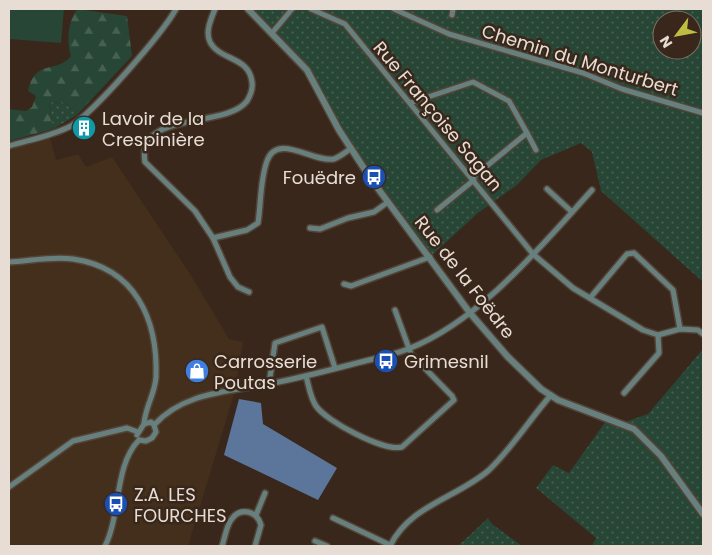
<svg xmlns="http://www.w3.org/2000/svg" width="712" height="555" viewBox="0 0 712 555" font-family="Poppins,sans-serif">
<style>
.built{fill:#442e1c}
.grass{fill:url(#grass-dots);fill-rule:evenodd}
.forest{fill:url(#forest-firs)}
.park{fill:#274635}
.water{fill:#5c759a}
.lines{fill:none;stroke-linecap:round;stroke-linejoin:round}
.minor-casing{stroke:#544438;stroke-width:8}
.tertiary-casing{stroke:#544438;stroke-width:9}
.minor{stroke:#67807d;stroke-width:5}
.tertiary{stroke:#67807d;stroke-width:6}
.labels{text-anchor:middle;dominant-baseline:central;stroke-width:5;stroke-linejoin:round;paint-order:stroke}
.street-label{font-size:18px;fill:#e8ddd4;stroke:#38271a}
.poi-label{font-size:18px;fill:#e8ddd4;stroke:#38271a;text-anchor:start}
</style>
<defs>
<pattern id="grass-dots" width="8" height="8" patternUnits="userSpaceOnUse" patternTransform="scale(1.25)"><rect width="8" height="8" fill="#274635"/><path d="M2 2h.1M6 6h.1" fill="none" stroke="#466051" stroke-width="1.8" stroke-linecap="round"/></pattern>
<pattern id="forest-firs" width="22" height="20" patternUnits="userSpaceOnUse" patternTransform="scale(1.25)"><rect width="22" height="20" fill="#274635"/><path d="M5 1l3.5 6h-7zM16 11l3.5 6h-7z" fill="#466051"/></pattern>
</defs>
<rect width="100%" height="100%" fill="#38271a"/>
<path class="built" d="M50 138 56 160 78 154 86 167 112 157 192 277 229 339 243 342 235 391 188 546H9V150Z"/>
<g class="grass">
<path d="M248 9H703V282L601 191 592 152 581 143 541 160 517 185 478 213 430 257 350 149 307 69ZM662 20H692V50H662Z"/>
<path d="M49 102 66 103 77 115 53 129Z"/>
<path d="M703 349V546H592L596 538 536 488 553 465 569 473 608 418 622 423 648 414Z"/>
<path d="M488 518 492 524 522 546H458Z"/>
</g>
<path class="forest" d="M77 9 127 16 132 56 77 115 66 103 51 102 49 103 53 129 9 141V109L26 111 32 107 36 96 28 91C35 58 57 74 71 56 66 42 68 21 77 9Z"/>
<path class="park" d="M9 9H64L61 43 9 39Z"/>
<path class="water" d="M239 399 261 403 263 424 337 468 318 500 224 455Z"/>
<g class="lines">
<g class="minor-casing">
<g id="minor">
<path d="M215 9C211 19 205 32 210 42 220 61 249 56 252 82 253 88 250 96 247 101 226 129 136 110 145 162L195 211 213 238 230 277 238 287 249 292"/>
<path d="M311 9 345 24 533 254 573 288 643 330 658 335 680 329 698 330 703 334"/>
<path d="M394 9 449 34 583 73 622 89 703 113"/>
<path d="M452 15 453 9"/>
<path d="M272 33 292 9"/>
<path d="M410 103 473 82 509 101 527 133 472 178"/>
<path d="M527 133 536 150"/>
<path d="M9 146C29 140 52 136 71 126 95 111 162 34 176 9"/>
<path d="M547 189 572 212"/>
<path d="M437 210 474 180"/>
<path d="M310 228 320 229 348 218 374 212 388 202"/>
<path d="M213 238 247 230 258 223C261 204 260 180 267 161 277 132 314 163 334 159 339 157 346 152 350 149"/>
<path d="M9 262C29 261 53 256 73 259 136 268 158 320 156 377 155 394 145 407 144 424"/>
<path d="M344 284 351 286 430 257"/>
<path d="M590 298 627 254 634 253 673 290 680 329"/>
<path d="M306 376C309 386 310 397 316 406 326 421 384 452 402 447L454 400 452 396 411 354 395 310"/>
<path d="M269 384 275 343 322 327 335 368"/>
<path d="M624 393 659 353 658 335"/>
<path d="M154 425C184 392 228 392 269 384 300 378 330 370 361 362 377 358 393 355 408 349 480 321 541 246 592 190"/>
<path d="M137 435 144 424 151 422 154 425"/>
<path d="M139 440 146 441 152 438 156 432 154 425"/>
<path d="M9 487 73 441 127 428 138 432"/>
<path d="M256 515 265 493"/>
<path d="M333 518 390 545"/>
<path d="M315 541 327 546"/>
<path d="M105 546C121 515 114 465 139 440"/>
<path d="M222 546C225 538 226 527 231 520 240 506 257 511 261 525L255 546"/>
<path d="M390 546C410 505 457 498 489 470 512 448 530 419 551 395"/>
</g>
</g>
<g class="tertiary-casing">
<path id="tertiary" d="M248 9 307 70 339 130 371 179 470 313 508 357 541 389 558 400 634 429 661 456 703 514"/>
</g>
<use href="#minor" class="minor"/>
<use href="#tertiary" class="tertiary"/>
</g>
<defs>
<g id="building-disc" transform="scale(1.25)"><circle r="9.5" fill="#0f9aa8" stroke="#38271a"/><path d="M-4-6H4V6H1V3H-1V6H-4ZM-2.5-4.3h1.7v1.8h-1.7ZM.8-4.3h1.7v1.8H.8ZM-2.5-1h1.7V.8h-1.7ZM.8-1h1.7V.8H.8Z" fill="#fff"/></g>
<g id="bus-disc" transform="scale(1.25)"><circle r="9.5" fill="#1a4fb4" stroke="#38271a"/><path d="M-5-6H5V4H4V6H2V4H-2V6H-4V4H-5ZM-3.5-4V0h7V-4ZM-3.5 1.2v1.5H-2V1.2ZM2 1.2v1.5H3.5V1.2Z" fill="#fff"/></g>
<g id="shop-disc" transform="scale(1.25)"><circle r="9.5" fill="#3f7fe0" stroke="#38271a"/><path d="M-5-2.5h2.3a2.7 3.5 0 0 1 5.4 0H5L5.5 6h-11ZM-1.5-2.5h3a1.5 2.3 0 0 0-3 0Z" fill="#fff"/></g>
</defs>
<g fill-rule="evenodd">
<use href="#building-disc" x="84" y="128"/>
<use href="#bus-disc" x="374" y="177"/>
<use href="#bus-disc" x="386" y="361"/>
<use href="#shop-disc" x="197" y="371"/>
<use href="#bus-disc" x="116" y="504"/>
</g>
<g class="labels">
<g class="street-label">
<text transform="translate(580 60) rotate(17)">Chemin du Monturbert</text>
<text transform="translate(438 116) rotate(50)">Rue Françoise Sagan</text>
<text transform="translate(465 277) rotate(52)">Rue de la Foëdre</text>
</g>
<g class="poi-label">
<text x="102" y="118">Lavoir de la<tspan x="102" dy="21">Crespinière</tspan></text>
<text x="356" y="177" text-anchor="end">Fouëdre</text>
<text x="214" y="361">Carrosserie<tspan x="214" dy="21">Poutas</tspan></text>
<text x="404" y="361">Grimesnil</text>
<text x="134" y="494">Z.A. LES<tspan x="134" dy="21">FOURCHES</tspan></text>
</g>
</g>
<rect width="712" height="555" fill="none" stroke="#e8ddd4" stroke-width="20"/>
<g transform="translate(677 35) rotate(238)"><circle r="24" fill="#38271a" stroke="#7e7064"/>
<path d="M0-4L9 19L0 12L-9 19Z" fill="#c0be40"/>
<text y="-8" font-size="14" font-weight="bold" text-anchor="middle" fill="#e8ddd4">N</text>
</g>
</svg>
